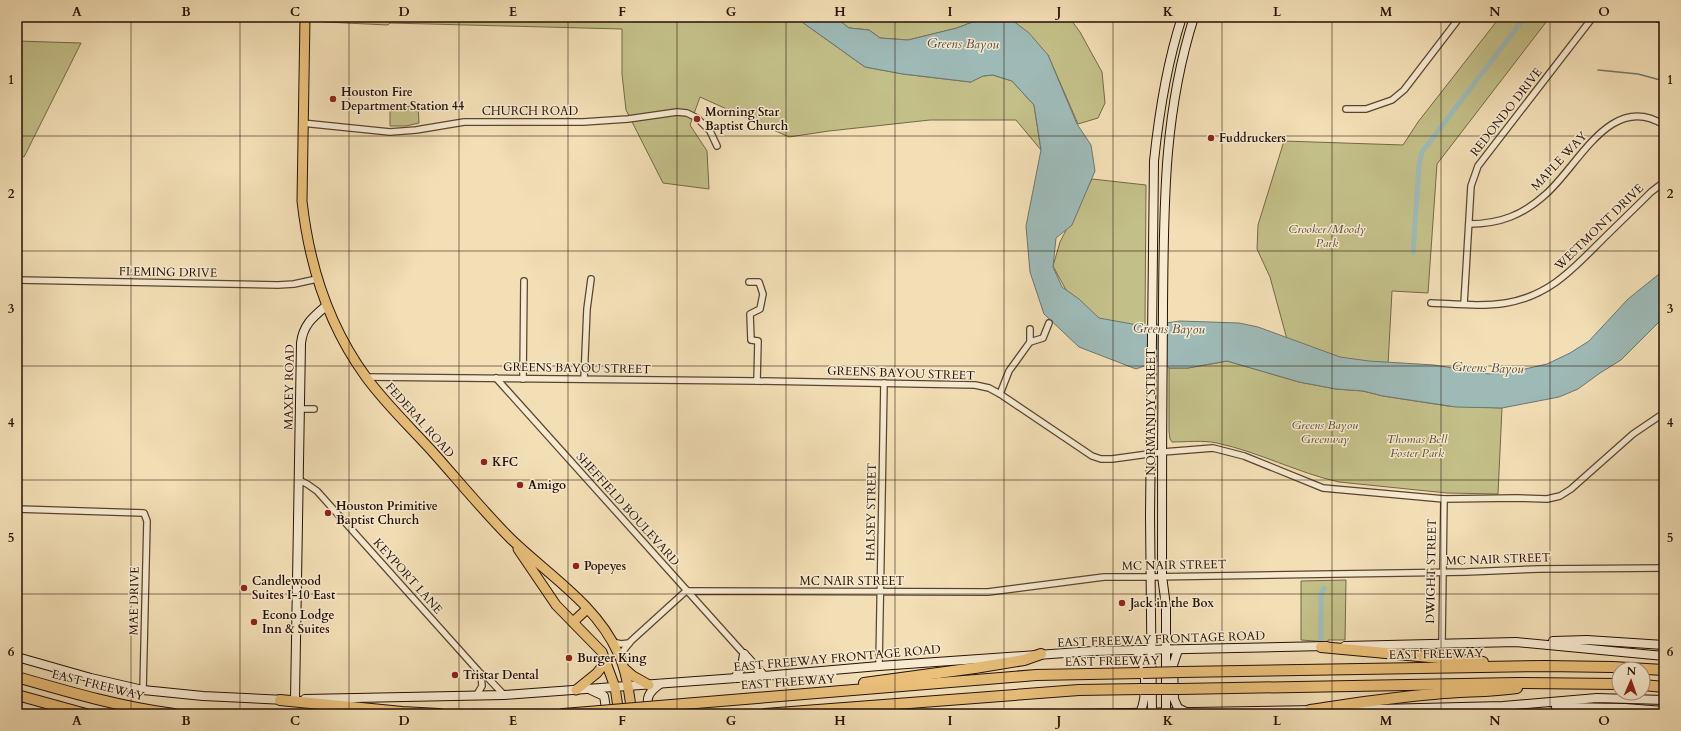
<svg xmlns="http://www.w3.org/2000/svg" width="1681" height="731" viewBox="0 0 1681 731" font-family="Cardo,serif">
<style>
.green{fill:#c3bf88;stroke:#746846}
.water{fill:#9ebab7;stroke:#6e766f}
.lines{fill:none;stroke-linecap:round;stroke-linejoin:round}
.stream{stroke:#6e766f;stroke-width:1.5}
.canal{stroke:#9ebab7;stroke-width:5}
.street-casing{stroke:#594430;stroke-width:8}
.secondary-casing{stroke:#261104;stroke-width:10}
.primary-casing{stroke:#261104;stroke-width:11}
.highway-casing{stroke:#261104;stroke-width:12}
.street{stroke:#f7ead0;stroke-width:5.5}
.secondary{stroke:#f7ead0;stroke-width:8}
.primary{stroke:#eac07b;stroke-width:9}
.highway{stroke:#eac07b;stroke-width:10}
.highway-bridge-casing{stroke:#261104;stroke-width:12;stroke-linecap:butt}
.highway-bridge{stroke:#eac07b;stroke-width:10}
.grid{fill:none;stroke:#261104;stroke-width:1;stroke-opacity:0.55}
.poi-dot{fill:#8f2418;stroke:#f7ead0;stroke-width:1.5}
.labels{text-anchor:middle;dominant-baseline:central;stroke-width:3;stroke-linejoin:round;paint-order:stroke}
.poi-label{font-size:12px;font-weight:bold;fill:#261104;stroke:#f7ead0;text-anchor:start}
.street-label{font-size:12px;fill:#261104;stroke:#f7ead0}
.park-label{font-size:12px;font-style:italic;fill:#5d4e32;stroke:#f7ead0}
.water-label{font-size:13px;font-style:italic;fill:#504c43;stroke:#f7ead0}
.neatline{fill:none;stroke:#261104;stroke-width:1.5}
.grid-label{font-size:13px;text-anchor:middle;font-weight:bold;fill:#261104}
</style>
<rect width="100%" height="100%" fill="#f3dfb6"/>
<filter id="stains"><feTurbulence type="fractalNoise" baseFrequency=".005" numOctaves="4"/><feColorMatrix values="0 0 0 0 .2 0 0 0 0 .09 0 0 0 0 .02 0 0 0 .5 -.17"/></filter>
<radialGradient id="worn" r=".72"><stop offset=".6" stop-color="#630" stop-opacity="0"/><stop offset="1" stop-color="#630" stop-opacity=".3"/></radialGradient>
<g class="green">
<path d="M322 17H795L865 67 903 74 970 82 983 76 993 75 1012 81 1034 105 1041 150 1016 120H930L829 131 789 137 700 97 690 125 707 151 709 189 663 183 626 110 622 74V29L390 23 388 25 325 22 322 21Z"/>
<path d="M835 17H1069L1080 32 1102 72 1105 103 1098 118 1078 124 1048 55 983 18 957 28 908 40 880 38 869 30 849 28Z"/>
<path d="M1500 17H1550L1437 164 1428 293 1392 291 1388 365 1347 361 1288 343 1270 277 1257 249 1258 225 1284 141 1403 145 1418 122Z"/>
<path d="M17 41 81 43 24 157 17 153Z"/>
<path d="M418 106 419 123 406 126H390V107Z"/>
<path d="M1092 179 1146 185 1145 324 1115 326 1078 312 1053 266 1060 242Z"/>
<path d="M1227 361 1299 382 1336 389 1363 391 1383 396 1448 406 1502 408 1498 494 1447 493 1339 482C1298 473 1259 452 1217 443 1203 440 1186 442 1172 442L1170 439 1169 431V368H1188Z"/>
<path d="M1346 580 1345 640H1328V642L1301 640V581Z"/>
</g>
<path class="water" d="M795 17H835L849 28 869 30 880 38 908 40 957 28 983 18 1012 20 1029 33 1048 55 1077 124 1091 145 1095 171 1072 225 1056 238 1053 267 1062 287 1079 299 1099 318 1143 326 1180 321 1239 323 1258 327 1340 357 1369 361 1434 365 1489 374 1516 371 1547 364 1570 353 1589 341 1628 299 1664 270V317L1621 360 1600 373 1578 389 1559 397 1502 408 1456 407 1383 396 1363 391 1336 389 1299 382 1227 361 1188 368H1169L1160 360 1136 369 1079 347 1044 314 1030 272 1026 226 1041 150 1034 105 1012 81 993 75 983 76 971 82 903 74 865 67Z"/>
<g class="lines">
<path class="stream" d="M1598 70 1638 74 1664 81"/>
<g class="canal">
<path d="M1413 252 1419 165 1422 152 1525 17"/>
<path d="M1321 642V595L1324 588"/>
</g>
<g class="street-casing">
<g id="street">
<path d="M1654 17 1664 21"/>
<path d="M1346 109H1366L1392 100 1404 90 1460 17"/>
<path d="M302 123 390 132 416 130 464 122H583L628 119 677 112 687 113 697 118 710 131 717 146"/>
<path d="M1469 224C1500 224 1523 215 1546 194 1579 165 1611 91 1664 125"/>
<path d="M17 280 278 285 294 284 317 279"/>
<path d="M749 282H759L763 294 760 309 750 314 751 340 758 341 757 381"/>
<path d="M1431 303C1456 304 1481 307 1506 303 1548 296 1571 271 1599 243 1616 226 1634 209 1651 192L1664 182"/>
<path d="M1464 304 1471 186 1478 166 1593 17"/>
<path d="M1030 342V329"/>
<path d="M366 377 757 381 975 385 989 388 1000 394 1092 456 1101 459H1112L1163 452 1213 448 1244 456 1323 488 1444 499 1516 498 1547 499 1560 496 1571 489 1633 434 1664 413"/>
<path d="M496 378 744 654"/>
<path d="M523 379 524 281"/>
<path d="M584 379 587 309 591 279"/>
<path d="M1000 394 1009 371 1030 342 1043 338 1049 323"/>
<path d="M300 409H314"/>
<path d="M299 480 307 484 317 491 481 674 488 678 504 695"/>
<path d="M17 509 144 513 147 521 143 690"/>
<path d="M612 642 621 644 629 643"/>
<path d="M1442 643 1444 499"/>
<path d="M618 653 623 651 631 641 686 591 988 592 1104 577H1150L1466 572 1539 569 1664 568"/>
<path d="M879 666 884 383"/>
<path d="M476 696 482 686 481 674"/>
</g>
</g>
<g class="secondary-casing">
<g id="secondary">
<path d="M1553 641 1587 640 1664 645"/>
<path d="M1345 646 1516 642 1664 656"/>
<path d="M1135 650C1148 661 1147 698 1140 713"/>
<path d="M1178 650 1173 665 1174 699 1178 708 1186 712"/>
<path d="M744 654 764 676"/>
<path d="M17 657 91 678 143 690 203 696 286 700"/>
<path d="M735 678 742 667 744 654"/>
<path d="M591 690 604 696 607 714"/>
<path d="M295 699 301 343C303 325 313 317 326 306"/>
<path d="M305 699 504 695 764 676 879 666 1093 651 1326 646"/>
<path d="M1556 707 1625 708 1664 711"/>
<path d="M1337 710 1503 706 1597 698 1664 700"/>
<path d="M648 714C647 698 646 694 660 684"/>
<path d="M1065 714 1316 710"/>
<path d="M1152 714 1150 515 1154 161C1159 113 1167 63 1182 17"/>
<path d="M1166 714V606L1162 576C1162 486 1162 397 1163 307 1164 207 1163 114 1194 17"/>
</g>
</g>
<g class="primary-casing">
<g id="primary">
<path d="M305 17 302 201C309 264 328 325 366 377 385 403 409 426 431 450 457 479 483 511 511 539 548 575 596 604 618 653 627 672 629 693 632 714"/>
<path d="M518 549 556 605 602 652 615 687 619 714"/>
<path d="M573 622 587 609"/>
<path d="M624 668 633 676 649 685"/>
<path d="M576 690 597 673 606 661"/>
</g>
</g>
<g class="highway-casing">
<g id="highway">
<path d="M1321 647 1483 662"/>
<path d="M1181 672 1545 666 1612 667 1664 670"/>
<path d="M17 677C69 692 120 707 174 714"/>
<path d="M864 683 975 668 1024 660 1041 654"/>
<path d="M1643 685 1664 687"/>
<path d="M1180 689 1516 683 1619 684"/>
<path d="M17 695 86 714"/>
<path d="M280 700 402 712 439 714"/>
<path d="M659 706 1036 675 1143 673"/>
<path d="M1310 710C1351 704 1393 697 1434 694 1462 691 1489 692 1517 688"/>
<path d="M563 714 600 711"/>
<path d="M765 714 1079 690 1141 689"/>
</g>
</g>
<use href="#street" class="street"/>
<use href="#secondary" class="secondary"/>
<use href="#primary" class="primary"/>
<use href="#highway" class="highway"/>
<g class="highway-bridge-casing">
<g id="highway-bridge">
<path d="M1143 673 1181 672"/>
<path d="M1141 689H1180"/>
<path d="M600 711 659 706"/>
</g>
</g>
<use href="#highway-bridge" class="highway-bridge"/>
</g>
<path class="grid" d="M131 17V714M240 17V714M349 17V714M459 17V714M568 17V714M677 17V714M786 17V714M895 17V714M1004 17V714M1113 17V714M1222 17V714M1332 17V714M1441 17V714M1550 17V714M17 136H1664M17 251H1664M17 366H1664M17 480H1664M17 594H1664"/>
<g class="poi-dot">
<circle cx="333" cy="99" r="4"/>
<circle cx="697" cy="119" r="4"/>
<circle cx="1211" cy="138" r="4"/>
<circle cx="484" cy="462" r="4"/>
<circle cx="520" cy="485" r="4"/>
<circle cx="328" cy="513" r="4"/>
<circle cx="576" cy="566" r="4"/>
<circle cx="244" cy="588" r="4"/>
<circle cx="1122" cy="603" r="4"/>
<circle cx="254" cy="622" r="4"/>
<circle cx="569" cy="658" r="4"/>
<circle cx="455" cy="675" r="4"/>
</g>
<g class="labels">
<g class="poi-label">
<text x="341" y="92">Houston Fire<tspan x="341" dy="14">Department Station 44</tspan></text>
<text x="705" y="112">Morning Star<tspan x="705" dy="14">Baptist Church</tspan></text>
<text x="1219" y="138">Fuddruckers</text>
<text x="492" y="462">KFC</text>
<text x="528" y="485">Amigo</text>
<text x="336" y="506">Houston Primitive<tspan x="336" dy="14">Baptist Church</tspan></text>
<text x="584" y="566">Popeyes</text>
<text x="252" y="581">Candlewood<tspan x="252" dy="14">Suites I-10 East</tspan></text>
<text x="1130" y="603">Jack in the Box</text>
<text x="262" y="615">Econo Lodge<tspan x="262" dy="14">Inn &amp; Suites</tspan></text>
<text x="577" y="658">Burger King</text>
<text x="463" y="675">Tristar Dental</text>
</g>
<g class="street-label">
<text x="530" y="111">CHURCH ROAD</text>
<text transform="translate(1506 112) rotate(-52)">REDONDO DRIVE</text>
<text transform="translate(1559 161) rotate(-47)">MAPLE WAY</text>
<text transform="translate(1599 227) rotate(-44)">WESTMONT DRIVE</text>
<text transform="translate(168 272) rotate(1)">FLEMING DRIVE</text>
<text transform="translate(577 368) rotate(1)">GREENS BAYOU STREET</text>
<text transform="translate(901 373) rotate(2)">GREENS BAYOU STREET</text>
<text transform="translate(289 387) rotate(-89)">MAXEY ROAD</text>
<text transform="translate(1151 412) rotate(-90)">NORMANDY STREET</text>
<text transform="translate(420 420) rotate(48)">FEDERAL ROAD</text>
<text transform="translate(628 509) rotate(48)">SHEFFIELD BOULEVARD</text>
<text transform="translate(871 512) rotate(-89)">HALSEY STREET</text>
<text transform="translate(1498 559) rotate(-2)">MC NAIR STREET</text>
<text transform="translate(1174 565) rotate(-1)">MC NAIR STREET</text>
<text transform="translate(1431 571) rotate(-89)">DWIGHT STREET</text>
<text transform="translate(408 576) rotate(48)">KEYPORT LANE</text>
<text x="852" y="581">MC NAIR STREET</text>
<text transform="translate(134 601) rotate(-89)">MAE DRIVE</text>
<text transform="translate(1161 639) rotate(-2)">EAST FREEWAY FRONTAGE ROAD</text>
<text transform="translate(1436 654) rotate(-1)">EAST FREEWAY</text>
<text transform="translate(837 658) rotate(-5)">EAST FREEWAY FRONTAGE ROAD</text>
<text transform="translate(1112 661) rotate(-1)">EAST FREEWAY</text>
<text transform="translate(788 682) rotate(-4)">EAST FREEWAY</text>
<text transform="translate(98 685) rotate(14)">EAST FREEWAY</text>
</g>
<g class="park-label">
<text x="1327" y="229">Crooker/Moody<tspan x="1327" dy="14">Park</tspan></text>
<text x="1325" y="425">Greens Bayou<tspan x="1325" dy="14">Greenway</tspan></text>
<text x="1417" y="439">Thomas Bell<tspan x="1417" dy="14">Foster Park</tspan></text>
</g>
<g class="water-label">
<text transform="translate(963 44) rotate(1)">Greens Bayou</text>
<text transform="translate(1169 329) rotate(1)">Greens Bayou</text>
<text transform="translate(1488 368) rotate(2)">Greens Bayou</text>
</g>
</g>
<rect width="1681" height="731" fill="none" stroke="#f3dfb6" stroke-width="44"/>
<g transform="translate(1631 681) rotate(2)"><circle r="19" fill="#f7ead0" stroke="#a3937e"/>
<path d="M0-3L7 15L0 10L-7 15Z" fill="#8f2418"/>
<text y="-6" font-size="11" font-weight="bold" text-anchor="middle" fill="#261104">N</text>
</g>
<rect x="22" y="22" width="1637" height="687" class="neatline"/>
<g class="grid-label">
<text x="77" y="16">A</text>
<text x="186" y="16">B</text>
<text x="295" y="16">C</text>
<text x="404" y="16">D</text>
<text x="513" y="16">E</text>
<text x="622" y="16">F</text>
<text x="731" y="16">G</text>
<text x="840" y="16">H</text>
<text x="950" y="16">I</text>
<text x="1059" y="16">J</text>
<text x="1168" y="16">K</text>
<text x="1277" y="16">L</text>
<text x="1386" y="16">M</text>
<text x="1495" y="16">N</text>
<text x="1604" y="16">O</text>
<text x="11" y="84">1</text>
<text x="1670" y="84">1</text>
<text x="11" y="198">2</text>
<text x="1670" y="198">2</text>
<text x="11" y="313">3</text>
<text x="1670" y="313">3</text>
<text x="11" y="427">4</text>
<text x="1670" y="427">4</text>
<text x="11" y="542">5</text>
<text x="1670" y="542">5</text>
<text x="11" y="656">6</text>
<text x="1670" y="656">6</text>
<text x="77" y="725">A</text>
<text x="186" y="725">B</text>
<text x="295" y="725">C</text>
<text x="404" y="725">D</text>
<text x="513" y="725">E</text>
<text x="622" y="725">F</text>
<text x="731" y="725">G</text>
<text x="840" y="725">H</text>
<text x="950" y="725">I</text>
<text x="1059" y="725">J</text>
<text x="1168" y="725">K</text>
<text x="1277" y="725">L</text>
<text x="1386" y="725">M</text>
<text x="1495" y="725">N</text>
<text x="1604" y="725">O</text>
</g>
<rect width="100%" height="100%" filter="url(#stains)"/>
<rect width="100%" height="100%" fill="url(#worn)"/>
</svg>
